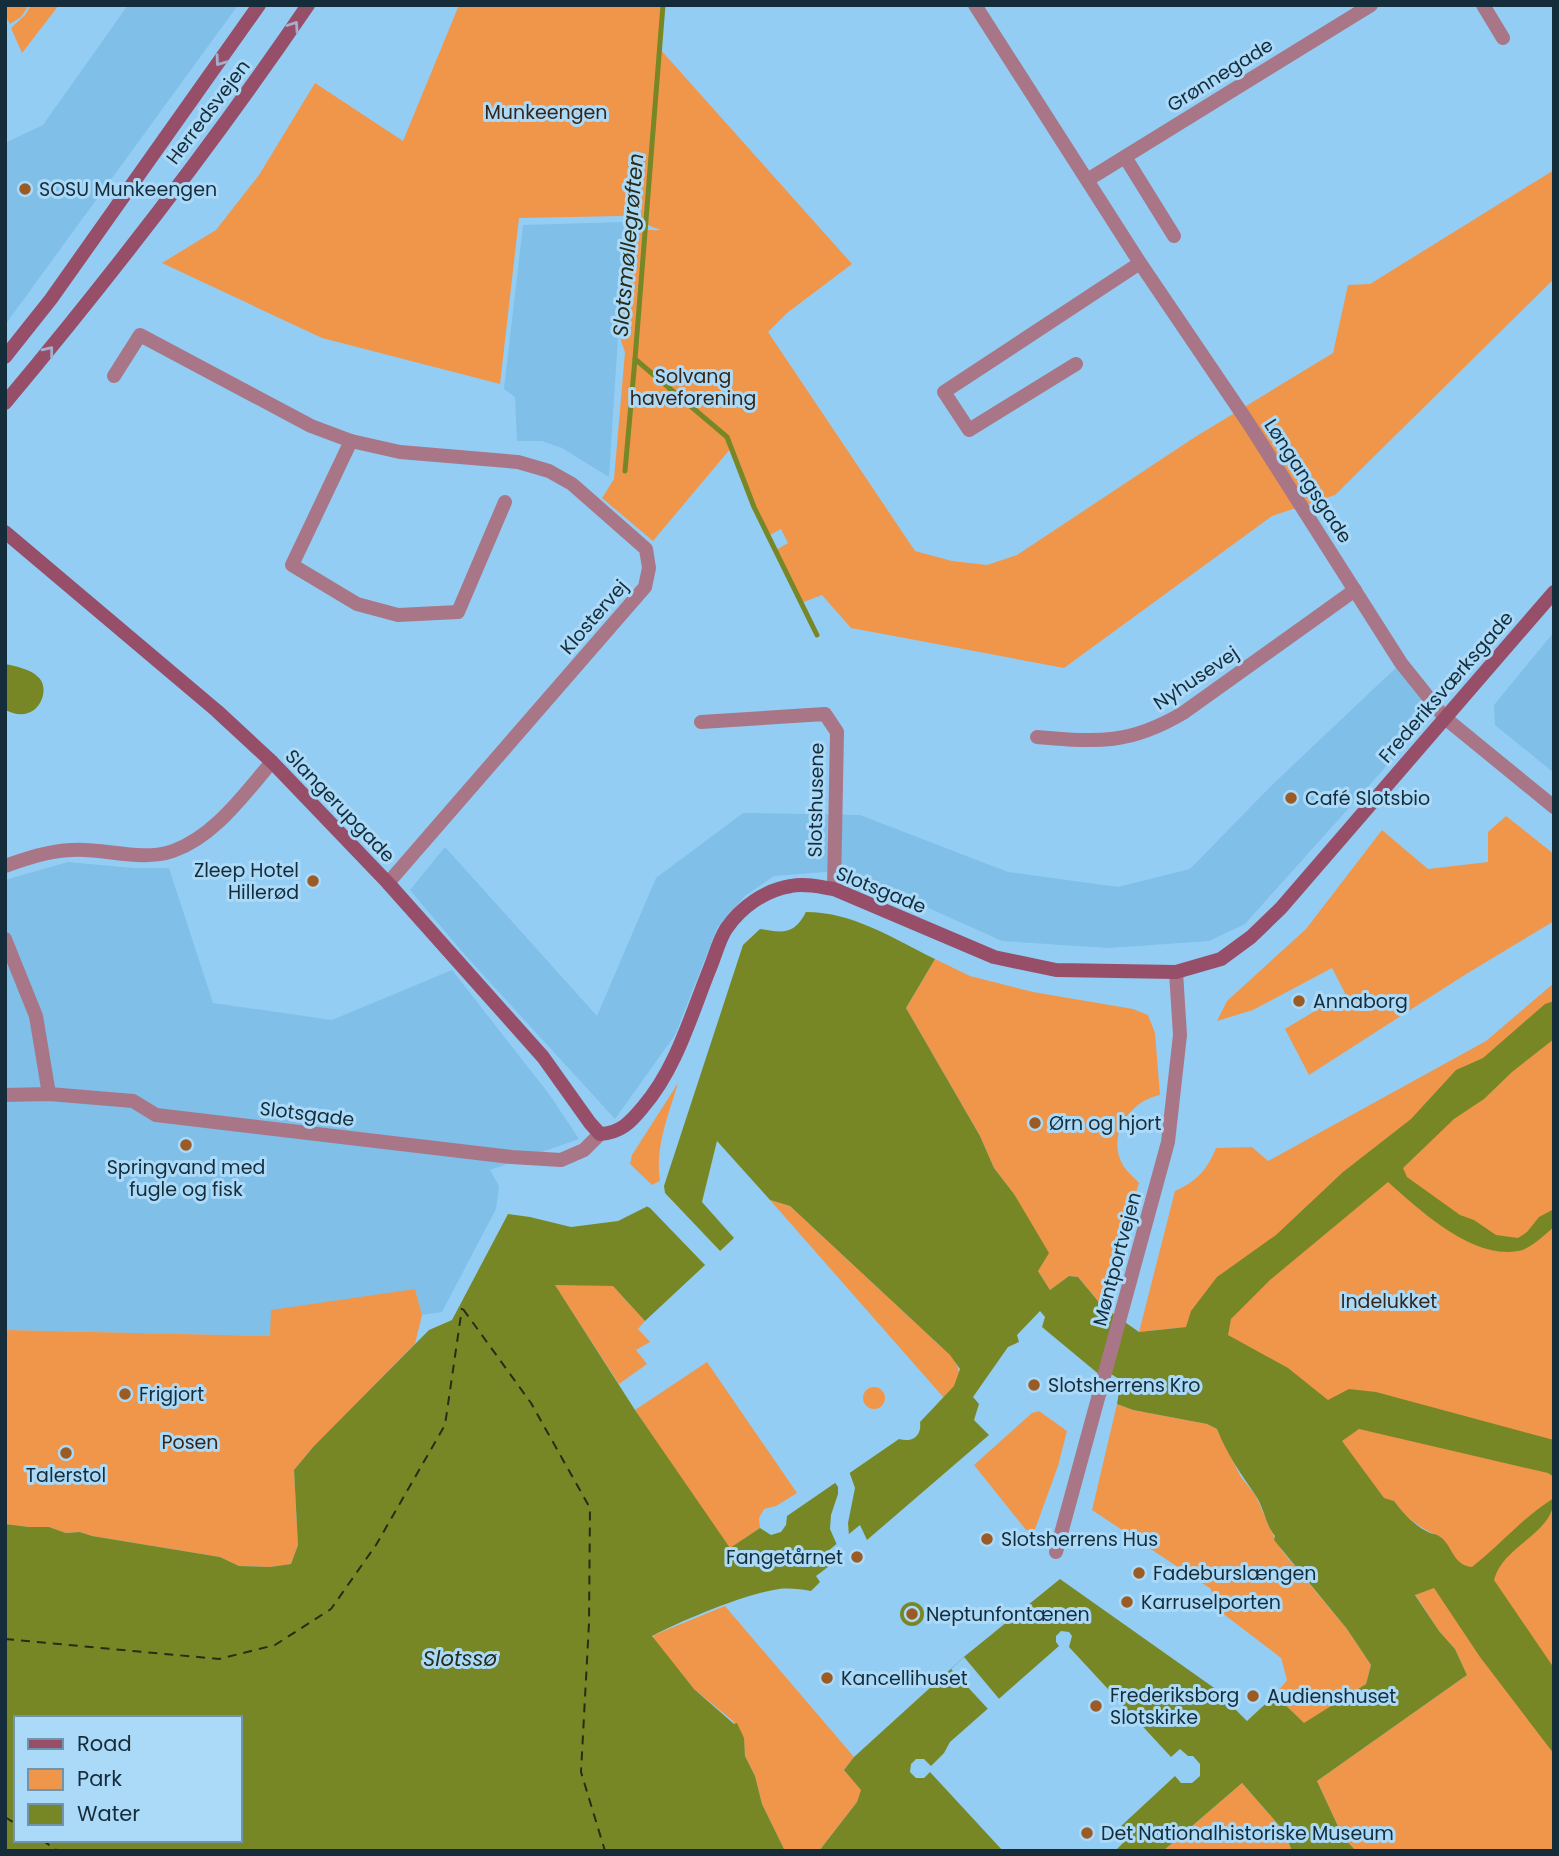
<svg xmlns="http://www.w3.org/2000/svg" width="1559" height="1856" viewBox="0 0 1559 1856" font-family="Poppins,sans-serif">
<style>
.built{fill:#7fbfe8}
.green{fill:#f0964b}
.water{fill:#788726;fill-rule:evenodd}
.pier{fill:#94cdf4}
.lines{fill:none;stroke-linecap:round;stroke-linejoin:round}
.stream{stroke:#788726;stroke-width:5}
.ferry{stroke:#282c17;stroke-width:2;stroke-dasharray:9 7;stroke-linecap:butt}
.street-tunnel{stroke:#7badcf;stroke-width:14;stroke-dasharray:14 7;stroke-linecap:butt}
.street{stroke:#a97687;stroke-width:14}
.secondary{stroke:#974e69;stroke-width:14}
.oneway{stroke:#a5afcd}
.poi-dot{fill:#9b5b24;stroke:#abd9f8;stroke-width:2.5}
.labels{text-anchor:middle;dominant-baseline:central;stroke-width:6;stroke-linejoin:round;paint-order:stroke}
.street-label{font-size:19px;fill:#152d3b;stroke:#abd9f8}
.park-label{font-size:19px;fill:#372517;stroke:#abd9f8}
.poi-label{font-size:19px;fill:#152d3b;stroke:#abd9f8;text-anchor:start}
.water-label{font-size:21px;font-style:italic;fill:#282c17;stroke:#abd9f8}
</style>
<rect width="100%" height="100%" fill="#94cdf4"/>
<g class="built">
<path d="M128 5H238L5 325V143L43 125Z"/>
<path d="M624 222 619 321 609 477 562 448 542 441H517L515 397 504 389 523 225Z"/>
<path d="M1554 632V773L1495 725 1494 705Z"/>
<path d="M1401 663 1434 713 1245 924 1209 941 1109 948 1002 941 853 874 825 872 774 876 745 896 717 928 675 1035 615 1119 465 955 410 890 445 847 597 1016 656 878 743 813 860 815 1008 872 1118 887 1190 869 1272 785Z"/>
<path d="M68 862 134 868H169L213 1003 332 1020 452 970 549 1094 579 1139 490 1170 499 1186 496 1209 442 1312 422 1315 415 1289 270 1336 5 1330V880Z"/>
</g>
<g class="green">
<path d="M5 5H29L21 17 10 24 5 15Z"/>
<path d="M31 5H59L22 53 11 28 25 15Z"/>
<path d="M459 5H663L660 49 852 264 787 313 768 332 915 551 952 561 987 565 1017 555 1195 437 1333 353 1348 285 1370 284 1554 170V279L1335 495 1272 516 1064 668 851 628 822 595 801 603 776 550 788 543 781 529 768 536 731 448 653 541 602 498 614 479 625 352 621 341 624 250C630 225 644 231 661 230L623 216 519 218 500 384 322 338 162 263 216 230 259 175 315 83 403 141Z"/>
<path d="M1506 816 1554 854V921L1463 976 1309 1075 1285 1029 1345 993 1332 968 1253 1010 1217 1021 1227 1001 1306 929 1382 830 1428 869 1488 862V832Z"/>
<path d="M935 959 970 976 1033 992 1133 1009 1148 1015 1155 1033 1160 1095C1129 1101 1105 1137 1124 1167 1128 1173 1135 1178 1139 1183L1102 1306 1078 1277 1069 1276 1050 1290 1038 1271 1014 1194 994 1168 980 1136 906 1008Z"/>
<path d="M1554 983V1851H1356L1343 1837 1317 1781 1467 1675 1455 1649 1439 1631 1415 1594 1441 1537C1422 1530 1406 1518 1394 1501L1384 1499 1341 1442 1186 1327 1139 1332 1175 1191C1197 1181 1207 1170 1216 1148L1252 1147 1268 1161 1486 1041Z"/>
<path d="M678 1083C668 1117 655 1146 660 1181L652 1185 630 1164 632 1155Z"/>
<path d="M770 1200 790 1206 950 1355C965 1373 960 1382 944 1398Z"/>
<path d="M554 1284 613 1286 645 1321 638 1329 650 1342 636 1350 647 1364 619 1384Z"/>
<path d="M415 1289 422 1315 415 1344 314 1446 294 1470 298 1545 291 1564 270 1567 239 1566 220 1557 92 1536 80 1532 66 1533 49 1527H29L5 1524V1330L270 1336 271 1310Z"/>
<path d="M707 1362 797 1493 776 1506 764 1509 759 1518 760 1528 729 1549 635 1410Z"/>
<circle cx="874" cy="1398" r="11"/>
<path d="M1117 1404 1133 1410 1207 1424 1217 1429 1241 1477 1256 1496 1271 1531 1283 1552 1347 1629 1371 1665 1366 1684 1304 1724 1275 1695 1287 1680 1281 1658 1213 1606 1211 1589 1092 1510Z"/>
<path d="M1039 1411 1067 1431 1058 1466 1034 1532 1026 1530 974 1465 1032 1413Z"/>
<path d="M725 1606 854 1757 844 1770 862 1790 857 1802 819 1851H785L762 1804 755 1776 745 1756 744 1743 733 1721 694 1689 653 1639 654 1635Z"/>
<path d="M1242 1783 1284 1831 1292 1851H1163Z"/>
</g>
<g class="water">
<path d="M5 664C15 666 30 669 37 676 50 686 42 709 28 713 20 716 12 713 5 710Z"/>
<path d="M806 912C853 912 894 939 935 959L906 1008 980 1136 994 1168 1014 1194 1049 1253 1038 1271 1050 1290 1069 1276 1078 1277 1102 1306 1139 1332 1186 1327 1191 1311 1217 1277 1276 1235 1343 1172 1411 1119 1456 1070 1483 1058 1545 1004 1554 1001V1039L1512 1072 1484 1099 1454 1119 1403 1168 1407 1177 1460 1215 1474 1220 1496 1235 1518 1238 1527 1232 1539 1217 1554 1209V1227C1544 1235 1531 1249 1518 1251 1471 1259 1421 1211 1388 1182L1270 1280 1231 1319 1228 1335 1288 1368 1328 1400 1349 1389 1376 1392 1554 1440V1477L1548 1473 1359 1429 1342 1441 1384 1498 1394 1501C1403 1513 1415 1526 1428 1532 1432 1534 1436 1534 1439 1536 1453 1545 1452 1565 1472 1567 1500 1545 1523 1517 1554 1498 1554 1534 1503 1545 1494 1580L1554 1668V1754L1480 1657 1434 1588 1415 1595 1439 1631 1455 1649 1467 1675 1317 1781 1343 1837 1356 1851H1292L1284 1831 1242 1783 1163 1851H1115L1129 1837 1120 1827 1175 1776 1181 1783H1192L1200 1776V1764L1193 1756H1188L1180 1749 1171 1757 1069 1647 1072 1636 1069 1632 1061 1631 1056 1636V1642L1059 1646 950 1742 944 1753 931 1766 924 1759H916L911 1764 910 1772 916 1778H924L930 1772 1003 1851H819L857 1802 861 1790 844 1770 854 1757 965 1656 1060 1579 1227 1697 1226 1700 1247 1721 1275 1695 1304 1723 1366 1684 1371 1665 1347 1629 1274 1540 1275 1536C1266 1526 1264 1508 1256 1496 1241 1474 1227 1454 1217 1429L1207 1424 1133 1410 1117 1404 1121 1380 1104 1370 1101 1376 1042 1327 1045 1317 1040 1311 1017 1335 1019 1342 1008 1347 973 1397 979 1404 974 1420 989 1435 867 1540 860 1525 828 1551 829 1553 825 1556 832 1564 816 1576 820 1582 811 1591C802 1589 788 1588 779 1589 745 1594 683 1620 652 1636L694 1689 734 1724 737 1723 744 1738 745 1756 755 1776 762 1804 785 1851H5V1524L29 1527H49L66 1533 80 1532 92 1536 220 1557 239 1566 270 1567 291 1564 298 1545 294 1470 314 1446 429 1330 452 1320 508 1214 530 1217 571 1227 618 1221 646 1207 663 1189 743 945 760 929C783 933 794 935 806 912ZM717 1141 770 1200 790 1206 950 1355 960 1369 954 1386 920 1422C922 1436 912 1443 899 1439L787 1516 786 1525 781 1532 771 1535 760 1528 730 1548 635 1410 555 1285 613 1286 645 1321 734 1238 702 1202ZM16 1718H240V1840H16Z"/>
<circle cx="912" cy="1614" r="12"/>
</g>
<g class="pier">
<path d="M664 1186 665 1193 722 1253 706 1266 650 1208 644 1205Z"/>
<path d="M849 1471 855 1488 848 1523 849 1536 837 1545 830 1529 831 1515 838 1494V1487L834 1481Z"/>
<path d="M964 1657 1000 1700 989 1710 951 1669Z"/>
</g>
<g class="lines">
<g class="stream">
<path d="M663 5 635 359 727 437 754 507 817 635"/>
<path d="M625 471 635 359"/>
</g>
<g class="ferry">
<path d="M463 1309 531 1403 590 1508 589 1623 581 1772 605 1851"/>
<path d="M5 1639 219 1659 275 1645 331 1609 376 1545 445 1425 462 1308"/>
<path d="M5 1817 16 1824"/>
<path d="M42 1840 58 1851"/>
</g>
<path class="street-tunnel" d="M1125 1601 1128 1603"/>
<g class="street">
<path d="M975 5 1140 263 1249 424 1401 663 1445 718 1554 807"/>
<path d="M1483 5 1503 38"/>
<path d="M1125 157 1174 236"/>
<path d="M1089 179 1371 5"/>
<path d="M1076 364 969 430 944 392 1140 263"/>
<path d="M114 376 140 335 311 426 351 441 400 452 518 462 549 471 572 484 646 549 649 568 645 587 388 883"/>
<path d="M351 441 292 565 357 604 398 615 458 612 505 502"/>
<path d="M701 722 825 714 837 732 834 889"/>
<path d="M1037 737C1098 742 1129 745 1183 713L1355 590"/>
<path d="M5 866C28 858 48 851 72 850 105 848 141 862 173 851 215 836 244 794 272 762"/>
<path d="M5 939 36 1016 49 1094"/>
<path d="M5 1095 49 1094 133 1101 156 1115 511 1157 561 1160 584 1150 600 1134"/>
<path d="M1056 1552 1168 1142 1180 1035 1176 972"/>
</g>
<g class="secondary">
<path d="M5 357 51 299 259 5"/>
<path d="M5 403C112 275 214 143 308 5"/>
<path d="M5 532 217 711 272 762 388 883 543 1057 590 1123 600 1134C620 1133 630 1123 643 1107 676 1069 691 1015 710 968 715 956 719 940 726 929 741 907 765 890 791 886 805 883 820 887 834 889L994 957 1056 970 1176 972 1221 959 1251 937 1281 908 1554 592"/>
</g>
</g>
<defs><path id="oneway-chevron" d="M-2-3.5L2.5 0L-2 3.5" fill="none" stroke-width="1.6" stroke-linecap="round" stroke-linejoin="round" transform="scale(1.75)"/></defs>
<g class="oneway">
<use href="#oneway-chevron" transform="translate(294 26) rotate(-56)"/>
<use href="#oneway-chevron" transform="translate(220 61) rotate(126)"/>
<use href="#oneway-chevron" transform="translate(49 351) rotate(-51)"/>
</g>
<g class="poi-dot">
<circle cx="25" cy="189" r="7"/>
<circle cx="1291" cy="798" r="7"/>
<circle cx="313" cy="881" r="7"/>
<circle cx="1299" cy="1001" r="7"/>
<circle cx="1035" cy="1123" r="7"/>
<circle cx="186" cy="1145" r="7"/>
<circle cx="1034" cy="1385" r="7"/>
<circle cx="125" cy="1394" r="7"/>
<circle cx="66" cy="1453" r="7"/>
<circle cx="987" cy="1539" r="7"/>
<circle cx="857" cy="1557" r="7"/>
<circle cx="1139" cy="1573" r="7"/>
<circle cx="1127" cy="1602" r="7"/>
<circle cx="912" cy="1614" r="7"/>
<circle cx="827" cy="1678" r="7"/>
<circle cx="1253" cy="1696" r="7"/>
<circle cx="1096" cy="1706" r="7"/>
<circle cx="1087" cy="1833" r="7"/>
</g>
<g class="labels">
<g class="street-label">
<text transform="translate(1220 75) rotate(-32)">Grønnegade</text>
<text transform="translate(208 112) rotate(-53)">Herredsvejen</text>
<text transform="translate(1308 481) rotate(57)">Løngangsgade</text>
<text transform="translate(594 617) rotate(-49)">Klostervej</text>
<text transform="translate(1196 678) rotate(-34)">Nyhusevej</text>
<text transform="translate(1446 687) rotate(-49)">Frederiksværksgade</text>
<text transform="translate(816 800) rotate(-89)">Slotshusene</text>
<text transform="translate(340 806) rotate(46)">Slangerupgade</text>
<text transform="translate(881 890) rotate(22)">Slotsgade</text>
<text transform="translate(307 1114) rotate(7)">Slotsgade</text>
<text transform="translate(1117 1259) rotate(-75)">Møntportvejen</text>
</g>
<g class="park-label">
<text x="546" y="112">Munkeengen</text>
<text x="693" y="376">Solvang<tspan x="693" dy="22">haveforening</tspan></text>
<text x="1389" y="1301">Indelukket</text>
<text x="190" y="1442">Posen</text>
</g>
<g class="poi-label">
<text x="39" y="189">SOSU Munkeengen</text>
<text x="1305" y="798">Café Slotsbio</text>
<text x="299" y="870" text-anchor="end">Zleep Hotel<tspan x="299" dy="22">Hillerød</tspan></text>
<text x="1313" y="1001">Annaborg</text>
<text x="1049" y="1123">Ørn og hjort</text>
<text x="186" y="1167" text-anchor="middle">Springvand med<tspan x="186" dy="22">fugle og fisk</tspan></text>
<text x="1048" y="1385">Slotsherrens Kro</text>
<text x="139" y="1394">Frigjort</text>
<text x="66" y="1475" text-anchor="middle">Talerstol</text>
<text x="1001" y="1539">Slotsherrens Hus</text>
<text x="843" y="1557" text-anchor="end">Fangetårnet</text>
<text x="1153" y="1573">Fadeburslængen</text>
<text x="1141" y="1602">Karruselporten</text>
<text x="926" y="1614">Neptunfontænen</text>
<text x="841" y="1678">Kancellihuset</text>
<text x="1110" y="1695">Frederiksborg<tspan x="1110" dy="22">Slotskirke</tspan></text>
<text x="1267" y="1696">Audienshuset</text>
<text x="1101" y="1833">Det Nationalhistoriske Museum</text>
</g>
<g class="water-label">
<text transform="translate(628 245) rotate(-85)">Slotsmøllegrøften</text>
<text x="460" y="1658">Slotssø</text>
</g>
</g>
<rect width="1559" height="1856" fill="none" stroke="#152d3b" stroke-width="14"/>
<rect x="14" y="1716" width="228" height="126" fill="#abd9f8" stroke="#6f94ac" stroke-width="2"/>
<rect x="28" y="1739" width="35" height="10" fill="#974e69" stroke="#6f94ac" stroke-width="2"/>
<text x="77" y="1751" font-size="21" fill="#152d3b">Road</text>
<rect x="28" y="1769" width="35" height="21" fill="#f0964b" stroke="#6f94ac" stroke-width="2"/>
<text x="77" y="1786" font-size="21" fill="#152d3b">Park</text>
<rect x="28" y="1804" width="35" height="21" fill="#788726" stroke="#6f94ac" stroke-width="2"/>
<text x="77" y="1821" font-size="21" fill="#152d3b">Water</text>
</svg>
